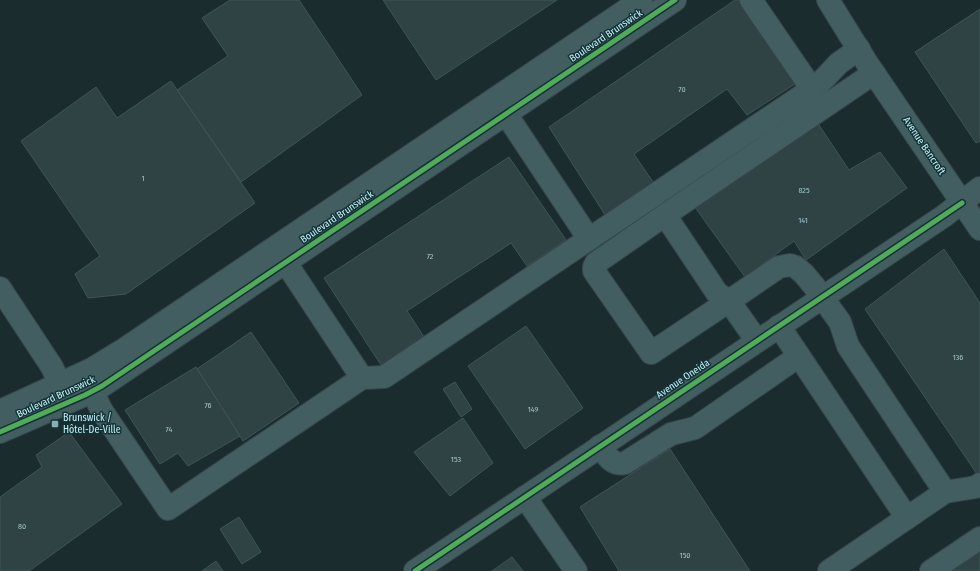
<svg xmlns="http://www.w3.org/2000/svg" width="980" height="571" viewBox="0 0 980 571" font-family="'Fira Sans Condensed',sans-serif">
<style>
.building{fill:#2f4344;stroke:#3e5657}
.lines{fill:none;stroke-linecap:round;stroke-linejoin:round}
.minor-casing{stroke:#36484b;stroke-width:24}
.minor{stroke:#435e61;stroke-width:22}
.cycleway-casing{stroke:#133236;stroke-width:8}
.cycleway{stroke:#51ab58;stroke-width:5}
.poi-dot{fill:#8aadb2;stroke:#133236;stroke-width:1.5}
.labels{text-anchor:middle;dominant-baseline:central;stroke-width:3;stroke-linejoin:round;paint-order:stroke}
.number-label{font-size:8px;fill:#a0c6cc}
.street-label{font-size:10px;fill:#c6f2f9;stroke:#133236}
.poi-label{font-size:10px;fill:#c6f2f9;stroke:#133236;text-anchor:start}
</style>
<rect width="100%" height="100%" fill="#1b2c2e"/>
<g class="building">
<path d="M230 0H299L362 95 241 182 177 90 228 56 202 18Z"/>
<path d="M383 0H557L436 80Z"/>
<path d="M735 0H746L801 80 747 115 727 89 634 154 655 185 607 218 549 127Z"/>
<path d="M980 9V141L976 143 915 52Z"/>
<path d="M171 81 255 203 126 294 88 298 75 274 100 256 21 141 96 87 117 118Z"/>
<path d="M817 122 849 170 880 152 907 188 806 260 794 241 745 277 692 203Z"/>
<path d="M509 157 566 240 527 266 511 243 407 311 426 340 383 368 324 278Z"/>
<path d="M944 249 980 303V472L977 474 865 309Z"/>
<path d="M526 326 583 408 525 449 468 366Z"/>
<path d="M251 332 299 403 243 441 197 369Z"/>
<path d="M196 367 240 436 188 466 178 453 160 464 125 410Z"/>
<path d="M455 382 472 409 461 417 443 389Z"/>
<path d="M463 418 493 463 450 496 414 452Z"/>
<path d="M69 432 122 504 29 571H0V497L42 467 36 455Z"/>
<path d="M670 449 750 571H619L580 507Z"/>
<path d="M239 517 261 552 242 564 220 529Z"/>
<path d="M980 541V571H935Z"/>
<path d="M512 557 523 571H492Z"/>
<path d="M216 561 223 571H202Z"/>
</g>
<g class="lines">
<g class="minor-casing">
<g id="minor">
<path d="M828 0 867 63 980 229"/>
<path d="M812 89 820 83 839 63 859 49"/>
<path d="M506 114 589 239"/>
<path d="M665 215 717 293 729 301 651 353 594 271V267L596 263Z"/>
<path d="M665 215 874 73"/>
<path d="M286 263 362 378"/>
<path d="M0 288 52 367 66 398"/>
<path d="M779 326 907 518"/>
<path d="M757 341 729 301 779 267 790 265 796 267 804 274 814 286 840 322 848 346 945 492 829 571"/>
<path d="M92 391 102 411 168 509 362 378 384 377 812 89 751 0"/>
<path d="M0 411 92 369 123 350 641 0"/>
<path d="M0 432 85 395 102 386 675 0"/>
<path d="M600 446C607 456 612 466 625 463L671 434 695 428 799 356"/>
<path d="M945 492 976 487 980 484"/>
<path d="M525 497 576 571"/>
<path d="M415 571 944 216 980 188"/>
<path d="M931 571 980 538"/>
</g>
</g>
<use href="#minor" class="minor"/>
<g class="cycleway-casing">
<g id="cycleway">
<path d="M0 432 85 395 102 386 675 0"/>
<path d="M415 571 962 203"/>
</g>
</g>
<use href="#cycleway" class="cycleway"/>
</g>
<rect class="poi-dot" x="51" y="420" width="8" height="8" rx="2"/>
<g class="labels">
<g class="number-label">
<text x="682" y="89">70</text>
<text x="143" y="178">1</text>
<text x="804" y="190">825</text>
<text x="803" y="220">141</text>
<text x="430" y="256">72</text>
<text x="958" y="357">136</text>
<text x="208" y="405">76</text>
<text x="533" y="409">149</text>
<text x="169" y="429">74</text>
<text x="456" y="459">153</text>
<text x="22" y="526">80</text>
<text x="685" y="555">150</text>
</g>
<g class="street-label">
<text transform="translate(606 36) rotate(-34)">Boulevard Brunswick</text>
<text transform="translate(924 146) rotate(56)">Avenue Bancroft</text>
<text transform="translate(337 217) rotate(-34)">Boulevard Brunswick</text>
<text transform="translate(683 379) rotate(-34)">Avenue Oneida</text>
<text transform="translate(56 397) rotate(-25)">Boulevard Brunswick</text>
</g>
<g class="poi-label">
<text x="63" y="418">Brunswick /<tspan x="63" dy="12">Hôtel-De-Ville</tspan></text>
</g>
</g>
</svg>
